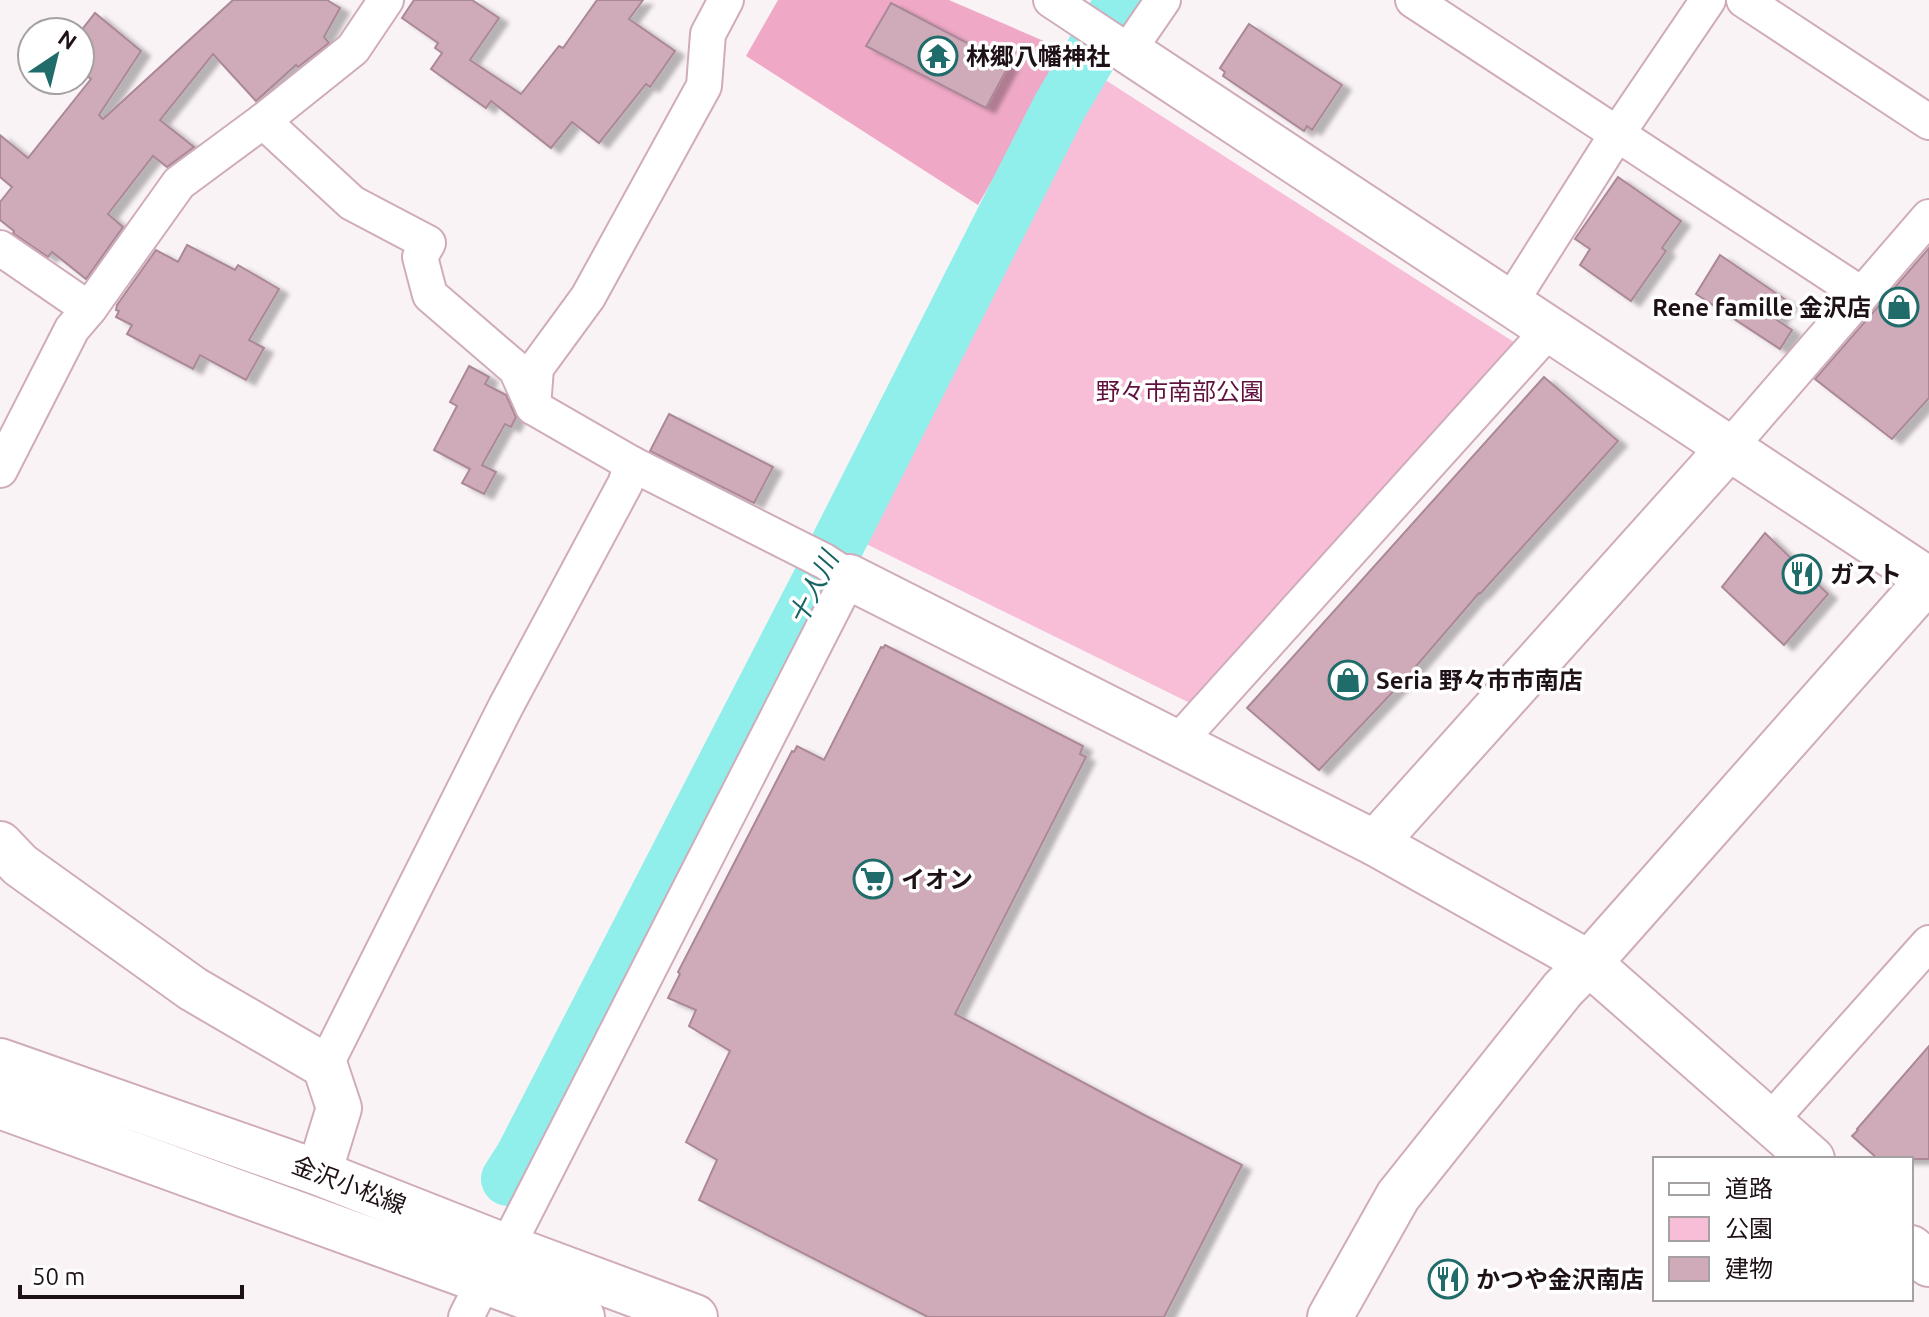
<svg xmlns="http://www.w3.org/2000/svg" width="1929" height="1317" viewBox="0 0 1929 1317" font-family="Ubuntu,'Noto Sans JP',sans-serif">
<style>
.green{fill:#f8bed7}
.forest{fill:#efa9c7}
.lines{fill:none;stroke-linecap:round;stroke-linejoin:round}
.river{stroke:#90efeb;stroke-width:54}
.building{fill:#cfabba;stroke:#ab8897;stroke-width:2;filter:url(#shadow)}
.minor-casing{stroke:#d0acbb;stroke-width:38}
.tertiary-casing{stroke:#d0acbb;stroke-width:48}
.primary-casing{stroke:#d0acbb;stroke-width:48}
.minor{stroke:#fff;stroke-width:34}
.tertiary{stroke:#fff;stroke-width:44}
.primary{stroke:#fff;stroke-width:44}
.labels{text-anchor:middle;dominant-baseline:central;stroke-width:7;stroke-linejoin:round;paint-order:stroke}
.poi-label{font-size:24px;font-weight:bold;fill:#1e1117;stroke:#fff;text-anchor:start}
.park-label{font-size:24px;fill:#60113e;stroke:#fff}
.street-label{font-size:24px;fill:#1e1117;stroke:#fff}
.water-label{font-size:26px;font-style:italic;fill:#166563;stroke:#fff}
</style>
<defs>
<filter id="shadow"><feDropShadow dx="9" dy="5" stdDeviation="2" flood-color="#0004"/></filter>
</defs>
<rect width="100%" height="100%" fill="#faf3f6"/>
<path class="green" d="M1096 74 1517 344 1194 705 856 539Z"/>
<path class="forest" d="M778 0H949L1067 51 978 205 746 56Z"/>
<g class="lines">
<path class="river" d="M508 1179 522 1157 820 579 1060 106 1123 0"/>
</g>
<g class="building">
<path d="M233 0H327L340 8 324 37 329 43 298 67 296 65 256 101 213 54 160 120 194 147 167 167 153 156 108 214 123 227 86 279 52 252 48 257 13 233 14 231 0 220V202L12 187 0 177V135L28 158 91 79 80 70V32L95 13 141 51 99 115 103 119Z"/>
<path d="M414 0H472L499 18 470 60 521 94 559 46 563 48 597 0H643L629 19 675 51 650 87 646 84 599 143 572 122 551 148 491 101 486 108 431 69 442 53 435 48 438 43 402 18Z"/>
<path d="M891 3 1009 65 986 108 866 46Z"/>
<path d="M1249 24 1342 85 1312 130 1307 126 1304 131 1223 76 1225 72 1220 68Z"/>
<path d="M1618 177 1681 221 1662 248 1666 251 1631 301 1580 265 1590 249 1575 239Z"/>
<path d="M187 245 235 270 238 265 279 289 249 340 264 348 246 380 200 355 193 369 127 334 132 325 116 317 119 311 116 310 117 305 156 250 178 262Z"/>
<path d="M1929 248V398L1892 439 1815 379Z"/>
<path d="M1720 255 1789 302 1777 320 1792 330 1780 349 1696 294Z"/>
<path d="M469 366 489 377 485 384 506 395 516 417 511 427 505 424 482 465 496 472 484 494 462 483 470 469 434 450 457 406 450 402Z"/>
<path d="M1544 377 1618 441 1480 594 1479 593 1406 678 1319 770 1247 708Z"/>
<path d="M669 414 773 467 754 503 650 451Z"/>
<path d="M1765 533 1828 594 1784 645 1722 587Z"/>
<path d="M885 645 1083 746 1080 754 1086 757 955 1014 1146 1116 1242 1165 1164 1317H928L699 1200 717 1160 686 1142 730 1051 689 1026 696 1010 668 998 680 974 678 972 792 751 794 752 797 746 824 760 881 647 883 648Z"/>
<path d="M1929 1046V1159H1878L1852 1136 1858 1130 1857 1129Z"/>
</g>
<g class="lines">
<g class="minor-casing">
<g id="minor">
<path d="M1051 0 1128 51 1163 0"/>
<path d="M1413 0 1861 294"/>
<path d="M1744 0 1929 122"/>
<path d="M263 121 352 203 428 243 420 257 430 295 516 369 533 407 632 464 824 561 849 577 507 1247"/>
<path d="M0 248 89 309"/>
<path d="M1510 303 1617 134 1708 0"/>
<path d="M533 407 536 368 588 297 704 86 708 34 726 0"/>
<path d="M1729 448 1929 217"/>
<path d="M0 470 72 329 89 309 179 183 263 121 353 49 386 0"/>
<path d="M1177 743 1549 330"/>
<path d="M325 1066 506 706 625 484 632 464"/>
<path d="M1770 1121 1929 943"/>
<path d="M466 1317 484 1281"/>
</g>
</g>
<g class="tertiary-casing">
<g id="tertiary">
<path d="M1128 51 1929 580"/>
<path d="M849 577 1375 843 1729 448"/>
<path d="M1375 843 1589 963 1812 1159"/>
<path d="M0 844 20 865 193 989 325 1066 339 1108 319 1173"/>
<path d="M1911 1248 1929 1264"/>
<path d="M1330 1317 1398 1196 1563 989 1589 963 1929 579"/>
</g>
</g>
<g class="primary-casing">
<g id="primary">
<path d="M0 1061 319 1173 507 1247 695 1317"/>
<path d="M0 1106 582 1317"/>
</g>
</g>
<use href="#minor" class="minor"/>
<use href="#tertiary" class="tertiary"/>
<use href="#primary" class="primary"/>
</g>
<defs>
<g id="temple-ring" transform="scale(2)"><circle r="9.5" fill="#fff" stroke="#206c6a" stroke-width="1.5"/><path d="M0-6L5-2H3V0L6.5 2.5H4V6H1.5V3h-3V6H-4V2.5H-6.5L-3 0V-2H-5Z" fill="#206c6a"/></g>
<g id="shop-ring" transform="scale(2)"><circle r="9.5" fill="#fff" stroke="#206c6a" stroke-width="1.5"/><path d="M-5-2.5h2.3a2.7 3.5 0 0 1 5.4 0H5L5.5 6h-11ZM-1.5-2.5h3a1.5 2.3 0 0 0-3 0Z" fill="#206c6a"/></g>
<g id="restaurant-ring" transform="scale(2)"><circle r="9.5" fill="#fff" stroke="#206c6a" stroke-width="1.5"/><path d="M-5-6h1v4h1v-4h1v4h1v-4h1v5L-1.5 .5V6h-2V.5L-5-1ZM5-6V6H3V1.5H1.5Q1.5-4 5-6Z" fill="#206c6a"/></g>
<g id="supermarket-ring" transform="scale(2)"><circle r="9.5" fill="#fff" stroke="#206c6a" stroke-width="1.5"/><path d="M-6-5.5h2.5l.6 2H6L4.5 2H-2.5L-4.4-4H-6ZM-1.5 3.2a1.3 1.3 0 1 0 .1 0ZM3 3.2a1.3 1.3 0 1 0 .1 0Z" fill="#206c6a"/></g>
</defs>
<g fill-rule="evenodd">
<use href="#temple-ring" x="938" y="56"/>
<use href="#shop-ring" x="1899" y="307"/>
<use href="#restaurant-ring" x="1802" y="574"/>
<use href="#shop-ring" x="1348" y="680"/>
<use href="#supermarket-ring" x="873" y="879"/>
<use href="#restaurant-ring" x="1448" y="1279"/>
</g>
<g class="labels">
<g class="poi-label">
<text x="966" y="56">林郷八幡神社</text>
<text x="1871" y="307" text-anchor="end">Rene famille 金沢店</text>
<text x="1830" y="574">ガスト</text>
<text x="1376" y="680">Seria 野々市市南店</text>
<text x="901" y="879">イオン</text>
<text x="1476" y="1279">かつや金沢南店</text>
</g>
<g class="park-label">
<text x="1180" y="391">野々市南部公園</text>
</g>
<g class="street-label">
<text transform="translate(349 1185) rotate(21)">金沢小松線</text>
</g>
<g class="water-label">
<text transform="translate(813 588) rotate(-63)">十人川</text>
</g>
</g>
<rect x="1653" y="1157" width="260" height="144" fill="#ffffff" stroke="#a5a0a2" stroke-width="2"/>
<rect x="1669" y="1183" width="40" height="12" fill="#ffffff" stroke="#a5a0a2" stroke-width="2"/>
<text x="1725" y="1197" font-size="24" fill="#1e1117">道路</text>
<rect x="1669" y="1217" width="40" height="24" fill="#f8bed7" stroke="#a5a0a2" stroke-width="2"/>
<text x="1725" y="1237" font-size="24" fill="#1e1117">公園</text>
<rect x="1669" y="1257" width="40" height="24" fill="#cfabba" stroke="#a5a0a2" stroke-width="2"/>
<text x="1725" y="1277" font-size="24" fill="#1e1117">建物</text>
<g transform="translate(56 56) rotate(35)"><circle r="38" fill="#ffffff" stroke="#a5a0a2" stroke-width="2"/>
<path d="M0-6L14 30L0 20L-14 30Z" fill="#206c6a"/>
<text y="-12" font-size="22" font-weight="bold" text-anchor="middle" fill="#1e1117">N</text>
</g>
<path d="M20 1285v12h222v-12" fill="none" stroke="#1e1117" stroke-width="4"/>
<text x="32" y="1285" font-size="24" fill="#1e1117" stroke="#ffffff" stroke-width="6" paint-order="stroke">50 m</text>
</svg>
